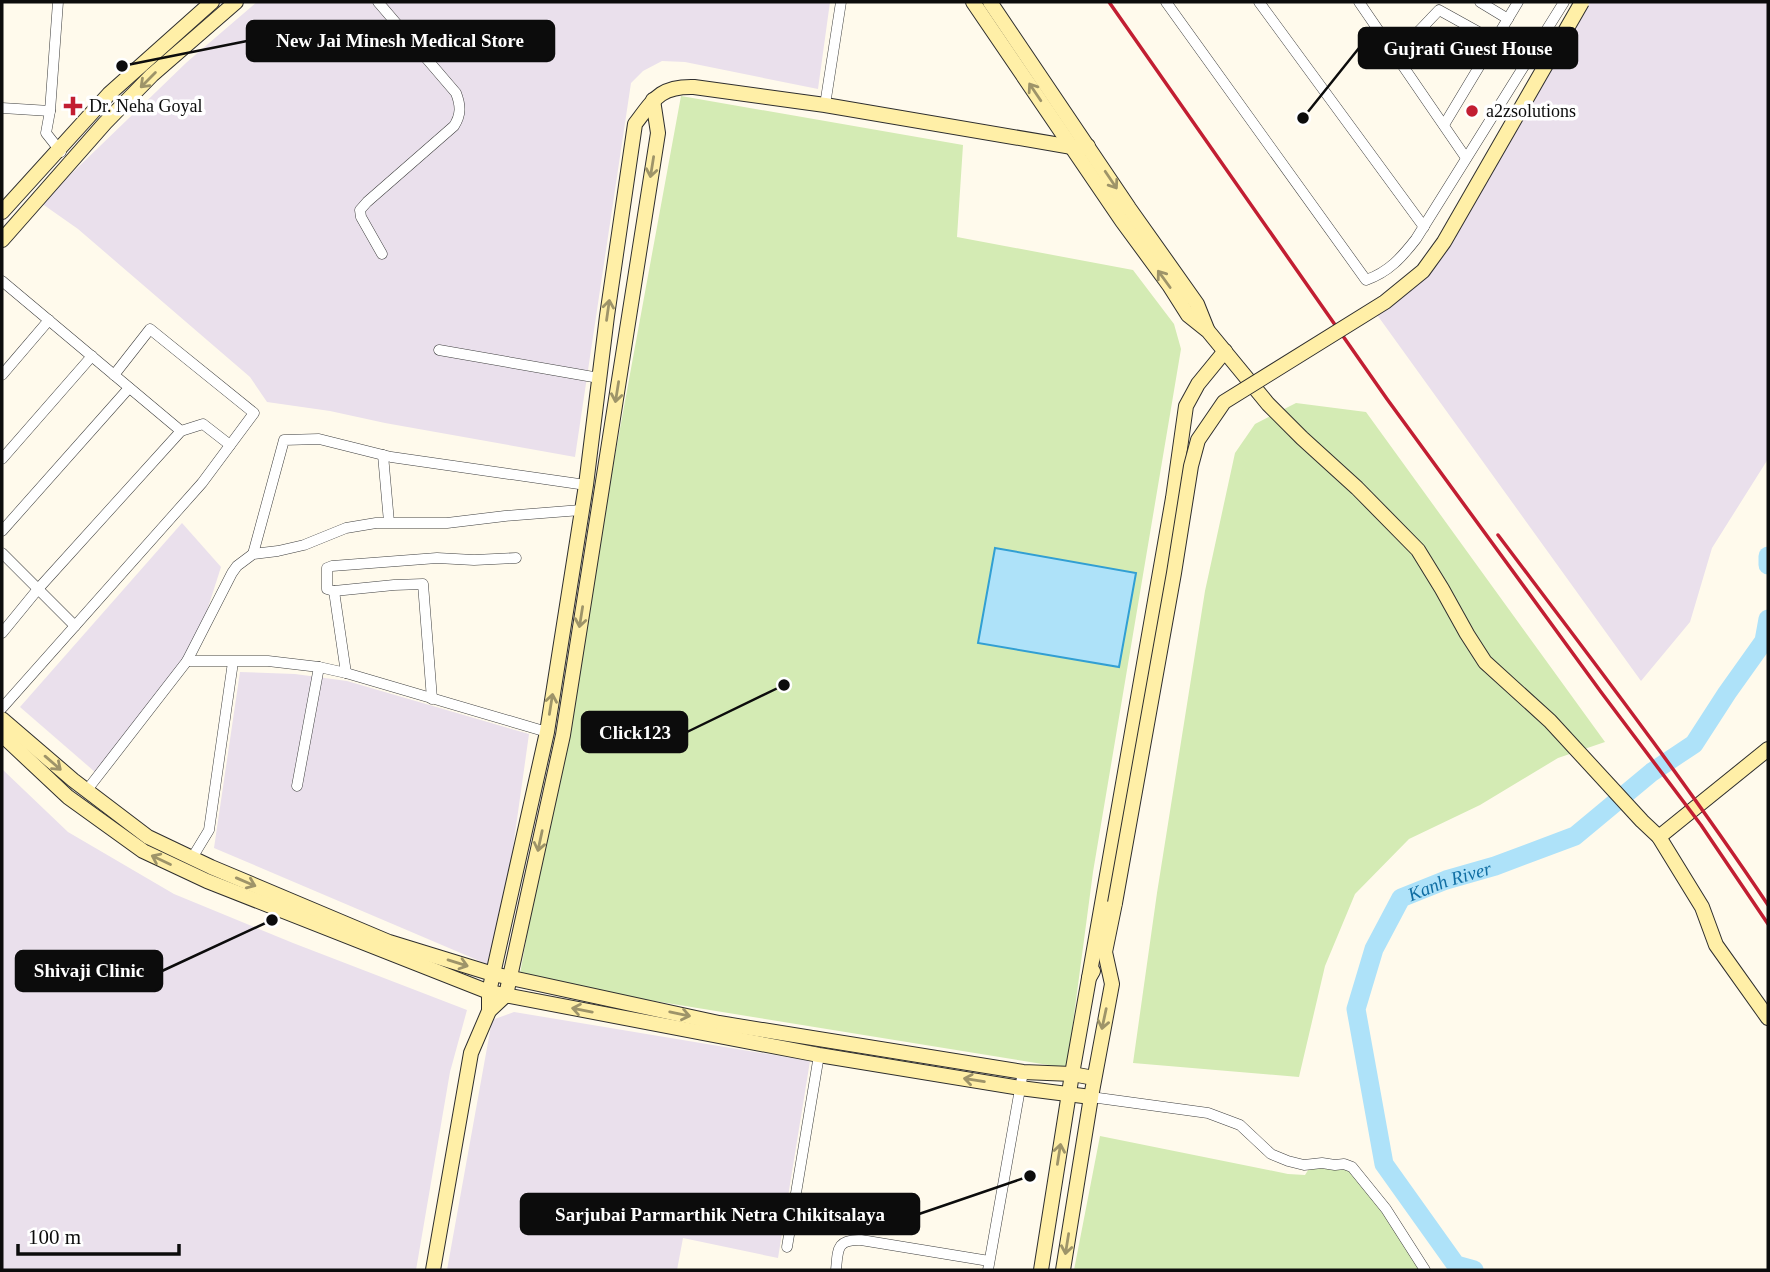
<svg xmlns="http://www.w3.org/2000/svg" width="1770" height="1272" viewBox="0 0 1770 1272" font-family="Georgia,serif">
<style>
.industrial{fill:#eae0ec}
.green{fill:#d4ebb4}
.water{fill:#aee2f9;stroke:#319fd3;stroke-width:2}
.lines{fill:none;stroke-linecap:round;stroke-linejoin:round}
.river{stroke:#aee2f9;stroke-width:19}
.street-casing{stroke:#3f3f3f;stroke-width:11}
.secondary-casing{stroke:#2e2e2e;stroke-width:16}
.street{stroke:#fff;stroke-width:10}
.secondary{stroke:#ffefa7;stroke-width:14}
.rail{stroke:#c21e32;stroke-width:3.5}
.secondary-bridge-casing{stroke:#2e2e2e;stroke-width:16;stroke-linecap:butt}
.secondary-bridge{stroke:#ffefa7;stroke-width:14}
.oneway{stroke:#9e9469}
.poi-dot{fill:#c21e32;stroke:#fff;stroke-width:2.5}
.labels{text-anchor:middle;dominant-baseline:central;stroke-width:7;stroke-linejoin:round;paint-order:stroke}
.poi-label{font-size:18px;fill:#0c0c0c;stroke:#fff;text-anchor:start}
.water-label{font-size:19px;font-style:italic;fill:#106ea3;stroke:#fff}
.leader{fill:none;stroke:#0c0c0c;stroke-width:2.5}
.callout-dot{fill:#0c0c0c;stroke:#fff;stroke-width:2.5}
.callout{fill:#0c0c0c;stroke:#0c0c0c;stroke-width:2.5}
.callout-label{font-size:19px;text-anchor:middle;font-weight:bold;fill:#fff}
</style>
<rect width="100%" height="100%" fill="#fffaec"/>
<g class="industrial">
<path d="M257 2H830L818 89 685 62 662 61 643 71 631 83 575 457 385 423 330 411 267 402 250 377 78 229 41 203 187 62Z"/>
<path d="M1590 2H1768V459L1712 548 1690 622 1641 681 1375 312 1406 292 1439 261Z"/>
<path d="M182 523 221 567 193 654 95 772 20 707Z"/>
<path d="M240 672 295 674 347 681 529 734 496 968 214 848Z"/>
<path d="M2 769 68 832 174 894 293 943 467 1010 450 1072 416 1270H2Z"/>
<path d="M514 1012 810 1061 778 1258 683 1238 677 1270H447L492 1020Z"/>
</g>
<g class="green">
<path d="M681 96 963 145 957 237 1133 270 1174 324 1181 349 1093 872 1067 1068 519 979Z"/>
<path d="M1296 403 1366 412 1605 742 1558 758 1480 805 1409 839 1355 894 1325 966 1299 1077 1133 1063 1157 893 1205 591 1235 453 1255 424Z"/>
<path d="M1100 1136 1288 1174 1305 1175 1310 1167H1354L1425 1270H1074Z"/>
</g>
<path class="water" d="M995 548 1136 573 1119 667 978 643Z"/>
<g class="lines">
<g class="river">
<path d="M1768 556V565"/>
<path id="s1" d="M1474 1270 1456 1265 1384 1164 1356 1009 1374 949 1401 898 1446 880 1495 866 1575 836 1652 772 1694 744 1727 693 1764 641 1768 619"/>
</g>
<g class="street-casing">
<g id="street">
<path d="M58 2 50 111 46 133 61 152"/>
<path d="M378 2 456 93C461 106 461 115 454 126L367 202 360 210 361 217 382 254"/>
<path d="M1166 2 1366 280C1389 272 1402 257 1416 239L1564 2"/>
<path d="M1259 2 1424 227"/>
<path d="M1359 2 1466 158"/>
<path d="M1480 2 1508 19"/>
<path d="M1391 48 1419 31 1439 10 1495 41"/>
<path d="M825 105 841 2"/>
<path d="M2 108 50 111"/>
<path d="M1444 125 1518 2"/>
<path d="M2 281 181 431"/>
<path d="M439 350 599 378"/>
<path d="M2 375 49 320"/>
<path d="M383 455 389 522"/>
<path d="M2 459 92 356"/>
<path d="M2 531 129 388"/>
<path d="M2 553 75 626"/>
<path d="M253 554 284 440 319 439 391 457 586 485"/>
<path d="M334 591 327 589V568L332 566 437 558 474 560 516 558"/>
<path d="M2 633 38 589 181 431 203 424 230 445"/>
<path d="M187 661H268L319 667 346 673 547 732"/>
<path d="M346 673 334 591 394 585 423 584 432 699"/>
<path d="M2 708 202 483 254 413 150 329 114 375"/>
<path d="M297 786 319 667"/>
<path d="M87 790 187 661 232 573 237 566 253 554 278 551 304 545 346 528 376 523H447L505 516 581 510"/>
<path d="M192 858 209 830 233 662"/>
<path d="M1091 1097 1208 1113 1240 1125 1271 1154 1288 1161 1304 1165 1322 1163 1335 1165 1344 1164 1352 1167 1386 1209 1425 1270"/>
<path d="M787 1247 819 1055"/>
<path d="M836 1270C838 1250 836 1239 861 1240L989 1261"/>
<path d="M988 1270 1023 1072"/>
</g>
</g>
<g class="secondary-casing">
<g id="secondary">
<path d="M973 2 1122 221 1169 285 1188 315 1208 331 1268 404 1302 438 1357 488 1418 550 1442 589 1467 634 1485 662 1550 721 1642 821 1659 837 1702 907 1716 945 1768 1018"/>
<path d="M990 2 1129 208 1197 304 1207 329"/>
<path d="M2 212 109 94 212 2"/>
<path d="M2 240 105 123 152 75 236 2"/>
<path d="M2 719 73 780 148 837 211 867 389 942 493 974 719 1023 1023 1072 1072 1074 1094 1078"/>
<path d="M2 735 68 797 143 851 207 881 489 992 819 1055 1020 1088 1091 1097"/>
<path d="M1659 837 1768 749"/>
<path d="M1089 978 1173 498 1186 406 1198 384 1225 351"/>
<path d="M489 1011V992L547 732 586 485 607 316 635 124C654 99 660 86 694 87L825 105 1072 147 1088 146"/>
<path d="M433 1270 471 1053 489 1011 506 995 563 735 658 133 653 100"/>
<path d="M1041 1270 1072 1074 1089 978 1093 971"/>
<path d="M1063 1270 1091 1097 1112 984 1105 952 1115 903"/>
</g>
</g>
<use href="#street" class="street"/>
<use href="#secondary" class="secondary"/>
<g class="rail">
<path d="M1109 2 1387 399 1601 692 1701 825 1768 924"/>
<path d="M1498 535C1590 657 1683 778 1768 905"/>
</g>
<g class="secondary-bridge-casing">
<path id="secondary-bridge" d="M1115 903 1174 573 1191 466 1198 440 1224 402 1385 302 1423 271 1444 242 1582 2"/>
</g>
<use href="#secondary-bridge" class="secondary-bridge"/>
</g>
<defs><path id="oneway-shaft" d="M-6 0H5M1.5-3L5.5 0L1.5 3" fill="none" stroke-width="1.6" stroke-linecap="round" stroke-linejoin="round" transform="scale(1.75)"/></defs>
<g class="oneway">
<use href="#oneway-shaft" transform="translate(148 80) rotate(135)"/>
<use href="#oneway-shaft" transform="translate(1035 92) rotate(-124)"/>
<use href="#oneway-shaft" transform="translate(652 167) rotate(99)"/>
<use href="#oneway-shaft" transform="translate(1111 180) rotate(56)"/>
<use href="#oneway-shaft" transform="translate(1164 279) rotate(-126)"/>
<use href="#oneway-shaft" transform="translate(608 310) rotate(-82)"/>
<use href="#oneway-shaft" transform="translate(617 392) rotate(99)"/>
<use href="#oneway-shaft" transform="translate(581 617) rotate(99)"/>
<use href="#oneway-shaft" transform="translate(551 704) rotate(-81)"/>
<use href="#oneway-shaft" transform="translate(53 763) rotate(41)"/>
<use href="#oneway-shaft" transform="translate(540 841) rotate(102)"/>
<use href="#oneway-shaft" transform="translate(161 860) rotate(-155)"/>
<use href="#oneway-shaft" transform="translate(246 882) rotate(23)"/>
<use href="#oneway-shaft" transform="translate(458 963) rotate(17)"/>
<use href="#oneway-shaft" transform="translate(582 1010) rotate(-169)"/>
<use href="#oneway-shaft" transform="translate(680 1014) rotate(12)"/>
<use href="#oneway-shaft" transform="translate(1104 1019) rotate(102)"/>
<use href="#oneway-shaft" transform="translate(974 1080) rotate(-171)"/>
<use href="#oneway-shaft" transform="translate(1059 1154) rotate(-81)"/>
<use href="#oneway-shaft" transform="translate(1067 1244) rotate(99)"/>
</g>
<g class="poi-dot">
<path d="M69.5 95.5h7v7h7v7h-7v7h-7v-7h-7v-7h7z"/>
<circle cx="1472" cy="111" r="7"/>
</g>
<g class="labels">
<g class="poi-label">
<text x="89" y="106">Dr. Neha Goyal</text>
<text x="1486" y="111">a2zsolutions</text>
</g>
<g class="water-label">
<text stroke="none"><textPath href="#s1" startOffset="472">Kanh River</textPath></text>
</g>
</g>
<path class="leader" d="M122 66L247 41M1303 118L1359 48M784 685L687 732M272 920L162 971M1030 1176L919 1214"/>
<g class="callout-dot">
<circle cx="122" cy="66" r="7"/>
<circle cx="1303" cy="118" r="7"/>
<circle cx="784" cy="685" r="7"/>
<circle cx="272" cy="920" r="7"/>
<circle cx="1030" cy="1176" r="7"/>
</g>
<g class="callout">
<rect x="247" y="21" width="307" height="40" rx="7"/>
<rect x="1359" y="28" width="218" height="40" rx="7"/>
<rect x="582" y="712" width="105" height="40" rx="7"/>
<rect x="16" y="951" width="146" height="40" rx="7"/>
<rect x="521" y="1194" width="398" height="40" rx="7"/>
</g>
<g class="callout-label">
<text x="400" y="47">New Jai Minesh Medical Store</text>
<text x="1468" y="55">Gujrati Guest House</text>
<text x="635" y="739">Click123</text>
<text x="89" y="977">Shivaji Clinic</text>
<text x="720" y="1221">Sarjubai Parmarthik Netra Chikitsalaya</text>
</g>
<rect width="1770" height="1272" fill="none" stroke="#0c0c0c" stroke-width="7"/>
<path d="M18 1244v10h161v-10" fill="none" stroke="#0c0c0c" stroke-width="3.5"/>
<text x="28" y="1244" font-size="21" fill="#0c0c0c" stroke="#ffffff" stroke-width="5" paint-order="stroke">100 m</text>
</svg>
